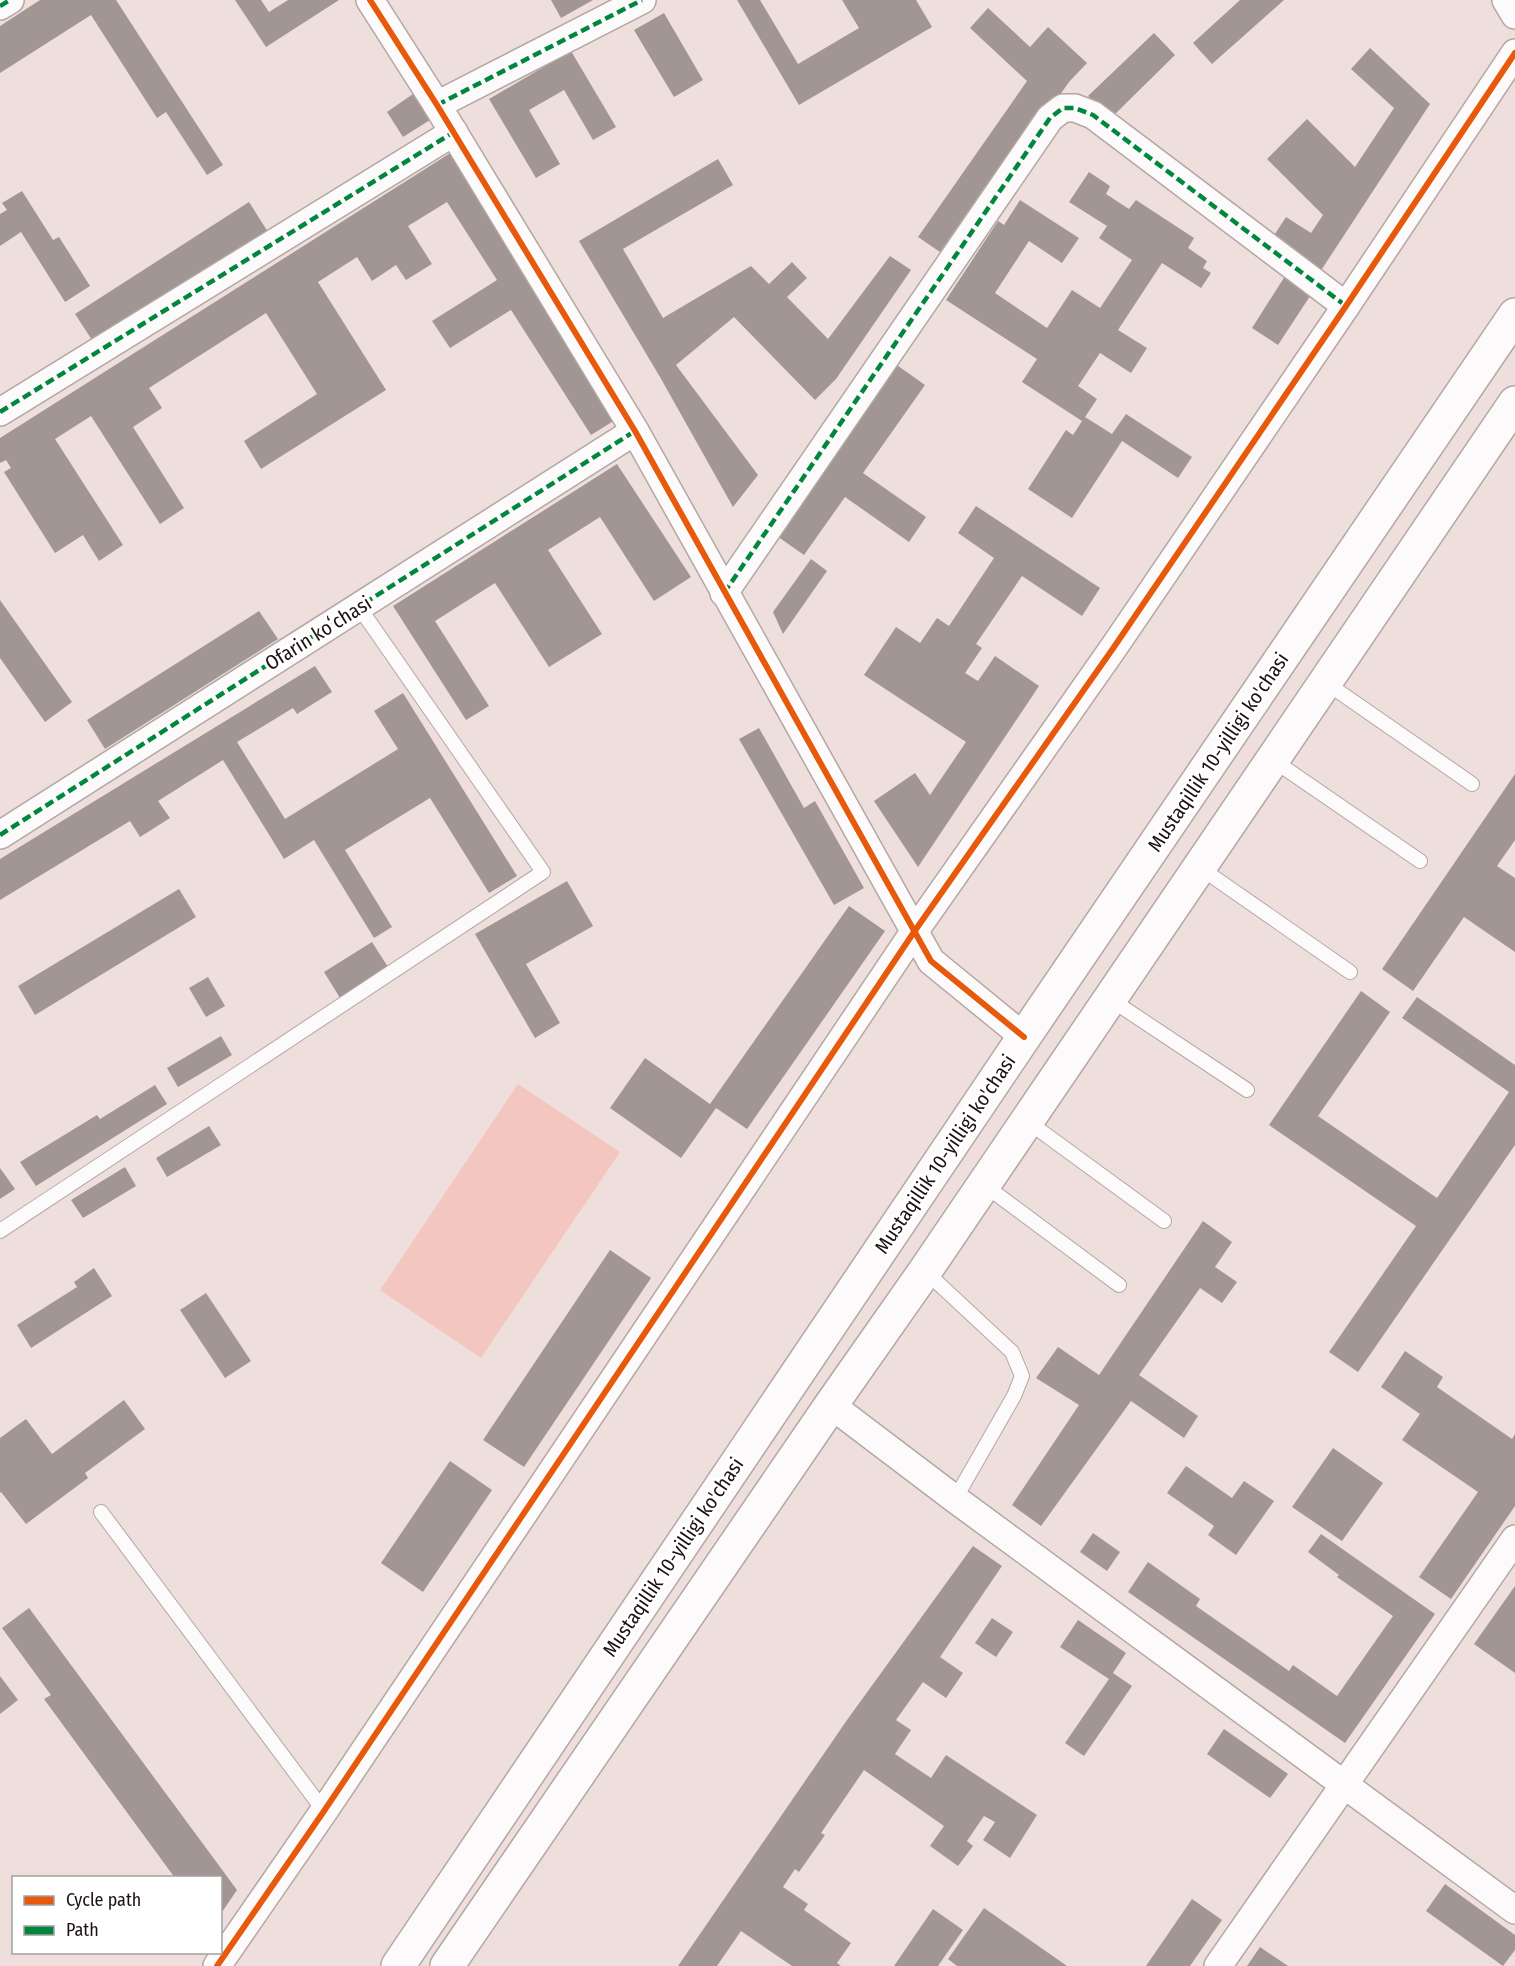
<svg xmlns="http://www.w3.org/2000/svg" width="1515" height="1966" viewBox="0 0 1515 1966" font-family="'Fira Sans Condensed',sans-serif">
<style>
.green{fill:#f3c7c0}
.building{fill:#a29694}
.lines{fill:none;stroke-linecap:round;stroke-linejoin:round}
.service-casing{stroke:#b3a7a4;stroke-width:16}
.minor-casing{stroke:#b3a7a4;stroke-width:30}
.secondary-casing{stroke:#b3a7a4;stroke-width:36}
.service{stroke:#fcfafa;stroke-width:14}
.minor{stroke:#fcfafa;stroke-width:27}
.secondary{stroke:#fcfafa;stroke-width:33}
.quiet{stroke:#00873e;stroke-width:4.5;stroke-dasharray:9 4.5;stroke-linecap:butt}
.cycleway-casing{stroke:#fff;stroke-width:10}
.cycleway{stroke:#e8590c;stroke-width:6}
.labels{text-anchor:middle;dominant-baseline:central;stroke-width:6;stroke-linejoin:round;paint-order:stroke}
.street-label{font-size:20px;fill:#1c1211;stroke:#fff}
</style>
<rect width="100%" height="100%" fill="#eedfdc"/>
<path class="green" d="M518 1084 620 1152 481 1358 380 1290Z"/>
<g class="building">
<path d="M40 0H116L223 165 207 175 166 112 157 118 91 15 0 73V26Z"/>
<path d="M235 0H261L269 12 288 0H339L266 47Z"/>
<path d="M551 0H593L561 18Z"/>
<path d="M737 0H760L798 64 859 28 842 0H916L932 27 799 105Z"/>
<path d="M1240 0H1284L1212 64 1193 43Z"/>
<path d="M988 8 1030 47 1048 27 1087 63 1069 82 991 193 984 188 940 252 918 237 1027 81 970 28Z"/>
<path d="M664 13 703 80 674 97 634 30Z"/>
<path d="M1154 33 1175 55 1110 119 1088 96Z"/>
<path d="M1370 48 1430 104 1320 272 1271 240 1286 217 1311 233 1323 215 1267 159 1307 119 1355 167 1394 108 1351 69Z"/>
<path d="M571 51 616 127 593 140 564 90 529 110 560 164 536 178 489 99Z"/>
<path d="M413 94 430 120 403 137 387 112Z"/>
<path d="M452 152 620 417 591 435 511 310 450 348 432 321 497 280 447 202 408 226 432 264 406 280 396 265 372 281 357 257 318 282 386 390 261 469 244 441 317 394 266 313 149 388 162 408 133 427 184 508 160 524 91 416 55 439 123 545 99 561 83 535 55 553 4 472 11 468 6 460 0 463V438Z"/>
<path d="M718 159 733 185 623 249 663 318 751 266 769 284 792 262 807 278 787 297 828 339 890 256 911 270 836 379 815 400 734 317 676 365 758 475 733 507 660 377 579 241Z"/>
<path d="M1089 172 1110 186 1106 194 1129 209 1136 200 1194 238 1188 248 1207 261 1203 268 1211 273 1201 288 1162 263 1118 330 1147 348 1131 373 1100 353 1078 386 1097 399 1085 417 1112 434 1126 414 1192 457 1178 478 1122 441 1072 518 1028 489 1066 430 1073 435 1082 421 1022 382 1037 359 946 300 998 221 1004 225 1020 200 1079 238 1062 263 1029 241 995 293 1047 328 1072 290 1100 308 1132 260 1099 238 1107 226 1069 202Z"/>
<path d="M22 191 53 240 59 237 90 286 65 302 21 232 0 246V214L7 210 2 203Z"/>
<path d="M249 202 268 232 94 343 75 314Z"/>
<path d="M1287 273 1314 290 1278 345 1252 328Z"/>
<path d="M894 363 925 385 863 473 926 517 909 542 845 497 804 555 774 534Z"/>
<path d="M617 464 691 577 654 601 600 517 548 550 602 634 549 667 495 583 435 621 489 706 466 720 393 606Z"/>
<path d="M976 506 1100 588 1082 616 1022 576 976 644 982 648 965 673 978 681 995 656 1039 686 918 867 874 801 915 773 930 795 966 742 864 675 896 627 920 643 937 618 949 626 994 558 958 533Z"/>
<path d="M811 559 827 571 783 634 773 612Z"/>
<path d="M0 600 72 702 45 722 0 658Z"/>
<path d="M259 611 278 639 105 749 87 720Z"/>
<path d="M315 666 332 692 297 714 293 708 237 742 285 819 398 749 374 711 403 693 517 876 489 893 430 798 345 850 392 927 374 938 314 840 284 859 223 760 158 801 170 818 140 837 130 821 0 900V859Z"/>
<path d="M759 728 804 808 815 801 864 888 834 905 739 739Z"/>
<path d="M1515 774V840L1497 866 1515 878V952L1464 917 1413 991 1382 969Z"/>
<path d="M567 881 593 926 526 964 560 1023 535 1038 475 934Z"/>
<path d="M179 889 196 917 35 1015 18 986Z"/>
<path d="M849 906 885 931 747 1129 716 1108 681 1158 610 1108 645 1058 710 1104Z"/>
<path d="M372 942 388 967 340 998 324 972Z"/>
<path d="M208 977 225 1006 206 1017 189 988Z"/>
<path d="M1361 991 1390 1012 1318 1116 1437 1198 1509 1092 1402 1018 1417 997 1515 1065V1145L1358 1372 1329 1352 1416 1226 1269 1125Z"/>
<path d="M221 1036 232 1055 178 1087 167 1068Z"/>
<path d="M155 1085 167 1104 36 1186 20 1162 97 1115 100 1119Z"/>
<path d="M209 1126 221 1145 167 1177 156 1158Z"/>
<path d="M125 1167 136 1186 83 1218 71 1200Z"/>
<path d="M0 1168 15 1189 0 1199Z"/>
<path d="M1203 1221 1232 1242 1215 1267 1237 1282 1222 1303 1200 1288 1139 1375 1198 1416 1184 1438 1131 1401 1041 1526 1012 1505 1079 1405 1036 1378 1058 1347 1099 1375Z"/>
<path d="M610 1250 651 1278 524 1467 483 1440Z"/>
<path d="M94 1268 112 1296 31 1348 17 1325 77 1287 74 1282Z"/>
<path d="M206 1293 251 1361 225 1378 180 1310Z"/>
<path d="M1405 1351 1443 1377 1437 1387 1512 1439 1515 1434V1506L1451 1599 1419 1577 1478 1492 1402 1440 1420 1414 1381 1387Z"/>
<path d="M124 1400 145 1429 85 1473 88 1478 26 1524 1 1492 0 1493V1438L26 1419 52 1454Z"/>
<path d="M1333 1448 1383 1483 1342 1541 1292 1507Z"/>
<path d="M450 1461 492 1490 423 1592 381 1563Z"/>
<path d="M1186 1466 1232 1498 1244 1481 1274 1501 1236 1555 1208 1535 1214 1526 1167 1493Z"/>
<path d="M1093 1533 1120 1552 1107 1571 1080 1552Z"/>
<path d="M1321 1534 1435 1614 1345 1743 1128 1592 1148 1562 1200 1599 1196 1606 1289 1671 1293 1665 1337 1696 1393 1616 1337 1577 1339 1575 1308 1552Z"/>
<path d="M973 1546 1002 1566 940 1657 963 1673 946 1698 923 1682 896 1720 911 1730 895 1754 931 1778 946 1755 1037 1815 1010 1858 983 1840 995 1822 984 1816 967 1841 973 1846 958 1866 930 1846 944 1826 864 1770 821 1833 825 1835 799 1872 795 1869 783 1887 808 1904 804 1910 851 1943 837 1963 841 1966H792L741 1931 717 1966H678L847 1720Z"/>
<path d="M1515 1586V1673L1474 1644Z"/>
<path d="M29 1608 237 1890 220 1915V1878H175L44 1699 51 1695 2 1628Z"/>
<path d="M992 1618 1013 1632 996 1657 975 1643Z"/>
<path d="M1078 1620 1126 1653 1113 1673 1132 1686 1084 1756 1065 1743 1109 1679 1060 1647Z"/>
<path d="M0 1676 18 1700 0 1714Z"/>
<path d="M1224 1729 1288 1774 1270 1798 1207 1754Z"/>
<path d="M1445 1884 1515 1935V1950L1503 1966 1426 1911Z"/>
<path d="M1192 1899 1222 1920 1190 1966H1146Z"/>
<path d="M984 1908 1067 1966H957L948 1959Z"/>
<path d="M933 1909 963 1930 938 1966H894Z"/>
<path d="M1260 1947 1288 1966H1247Z"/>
</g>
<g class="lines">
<g class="service-casing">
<g id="service">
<path d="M1325 682 1472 784"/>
<path d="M1273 760 1420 861"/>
<path d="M1199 867 1350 972"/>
<path d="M1110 999 1247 1090"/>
<path d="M1027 1121 1164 1221"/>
<path d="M983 1184 1119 1285"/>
<path d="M0 1231 543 872 359 607"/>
<path d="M925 1271 1012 1352 1022 1376 1014 1396 955 1499"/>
<path d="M101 1512 324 1811"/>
</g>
</g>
<g class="minor-casing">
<g id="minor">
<path d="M370 0 437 105 635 431 931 961 1024 1037"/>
<path d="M1506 0 1515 15"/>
<path d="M0 6 10 0"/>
<path d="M437 105 642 0"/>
<path d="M0 412 454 132"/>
<path d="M724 593 1050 118 1063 108H1075L1093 115 1346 306"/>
<path d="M0 835 635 431"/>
<path d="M831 1405 955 1499 1515 1910"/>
<path d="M217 1966 324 1811 914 932 1114 647 1346 306 1515 53"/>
<path d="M1218 1966 1515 1539"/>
</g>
</g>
<g class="secondary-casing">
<g id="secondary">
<path d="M398 1966 1024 1037 1515 315"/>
<path d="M447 1966 831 1405 925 1271 1515 403"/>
</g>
</g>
<use href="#service" class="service"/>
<use href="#minor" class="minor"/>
<use href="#secondary" class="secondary"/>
<g class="quiet">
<path d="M0 6 10 0"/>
<path d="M437 105 642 0"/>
<path d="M0 412 454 132"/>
<path d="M724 593 1050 118 1063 108H1075L1093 115 1346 306"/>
<path d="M0 835 635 431"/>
</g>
<g class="cycleway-casing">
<g id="cycleway">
<path d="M370 0 437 105 635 431 931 961 1024 1037"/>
<path d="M217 1966 324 1811 914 932 1114 647 1346 306 1515 53"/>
</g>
</g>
<use href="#cycleway" class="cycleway"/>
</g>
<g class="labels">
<g class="street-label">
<text transform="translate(318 633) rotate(-32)">Ofarin koʻchasi</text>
<text transform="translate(1218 752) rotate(-56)">Mustaqillik 10-yilligi ko'chasi</text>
<text transform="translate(945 1154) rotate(-56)">Mustaqillik 10-yilligi ko'chasi</text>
<text transform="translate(673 1557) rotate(-56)">Mustaqillik 10-yilligi ko'chasi</text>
</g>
</g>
<rect x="12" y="1876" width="210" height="78" fill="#ffffff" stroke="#a4a0a0" stroke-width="1.5"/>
<rect x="24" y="1896" width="30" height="9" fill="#e8590c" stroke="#a4a0a0" stroke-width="1.5"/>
<text x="66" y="1906" font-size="18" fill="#1c1211">Cycle path</text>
<rect x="24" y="1926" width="30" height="9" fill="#00873e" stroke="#a4a0a0" stroke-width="1.5"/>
<text x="66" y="1936" font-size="18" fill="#1c1211">Path</text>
</svg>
